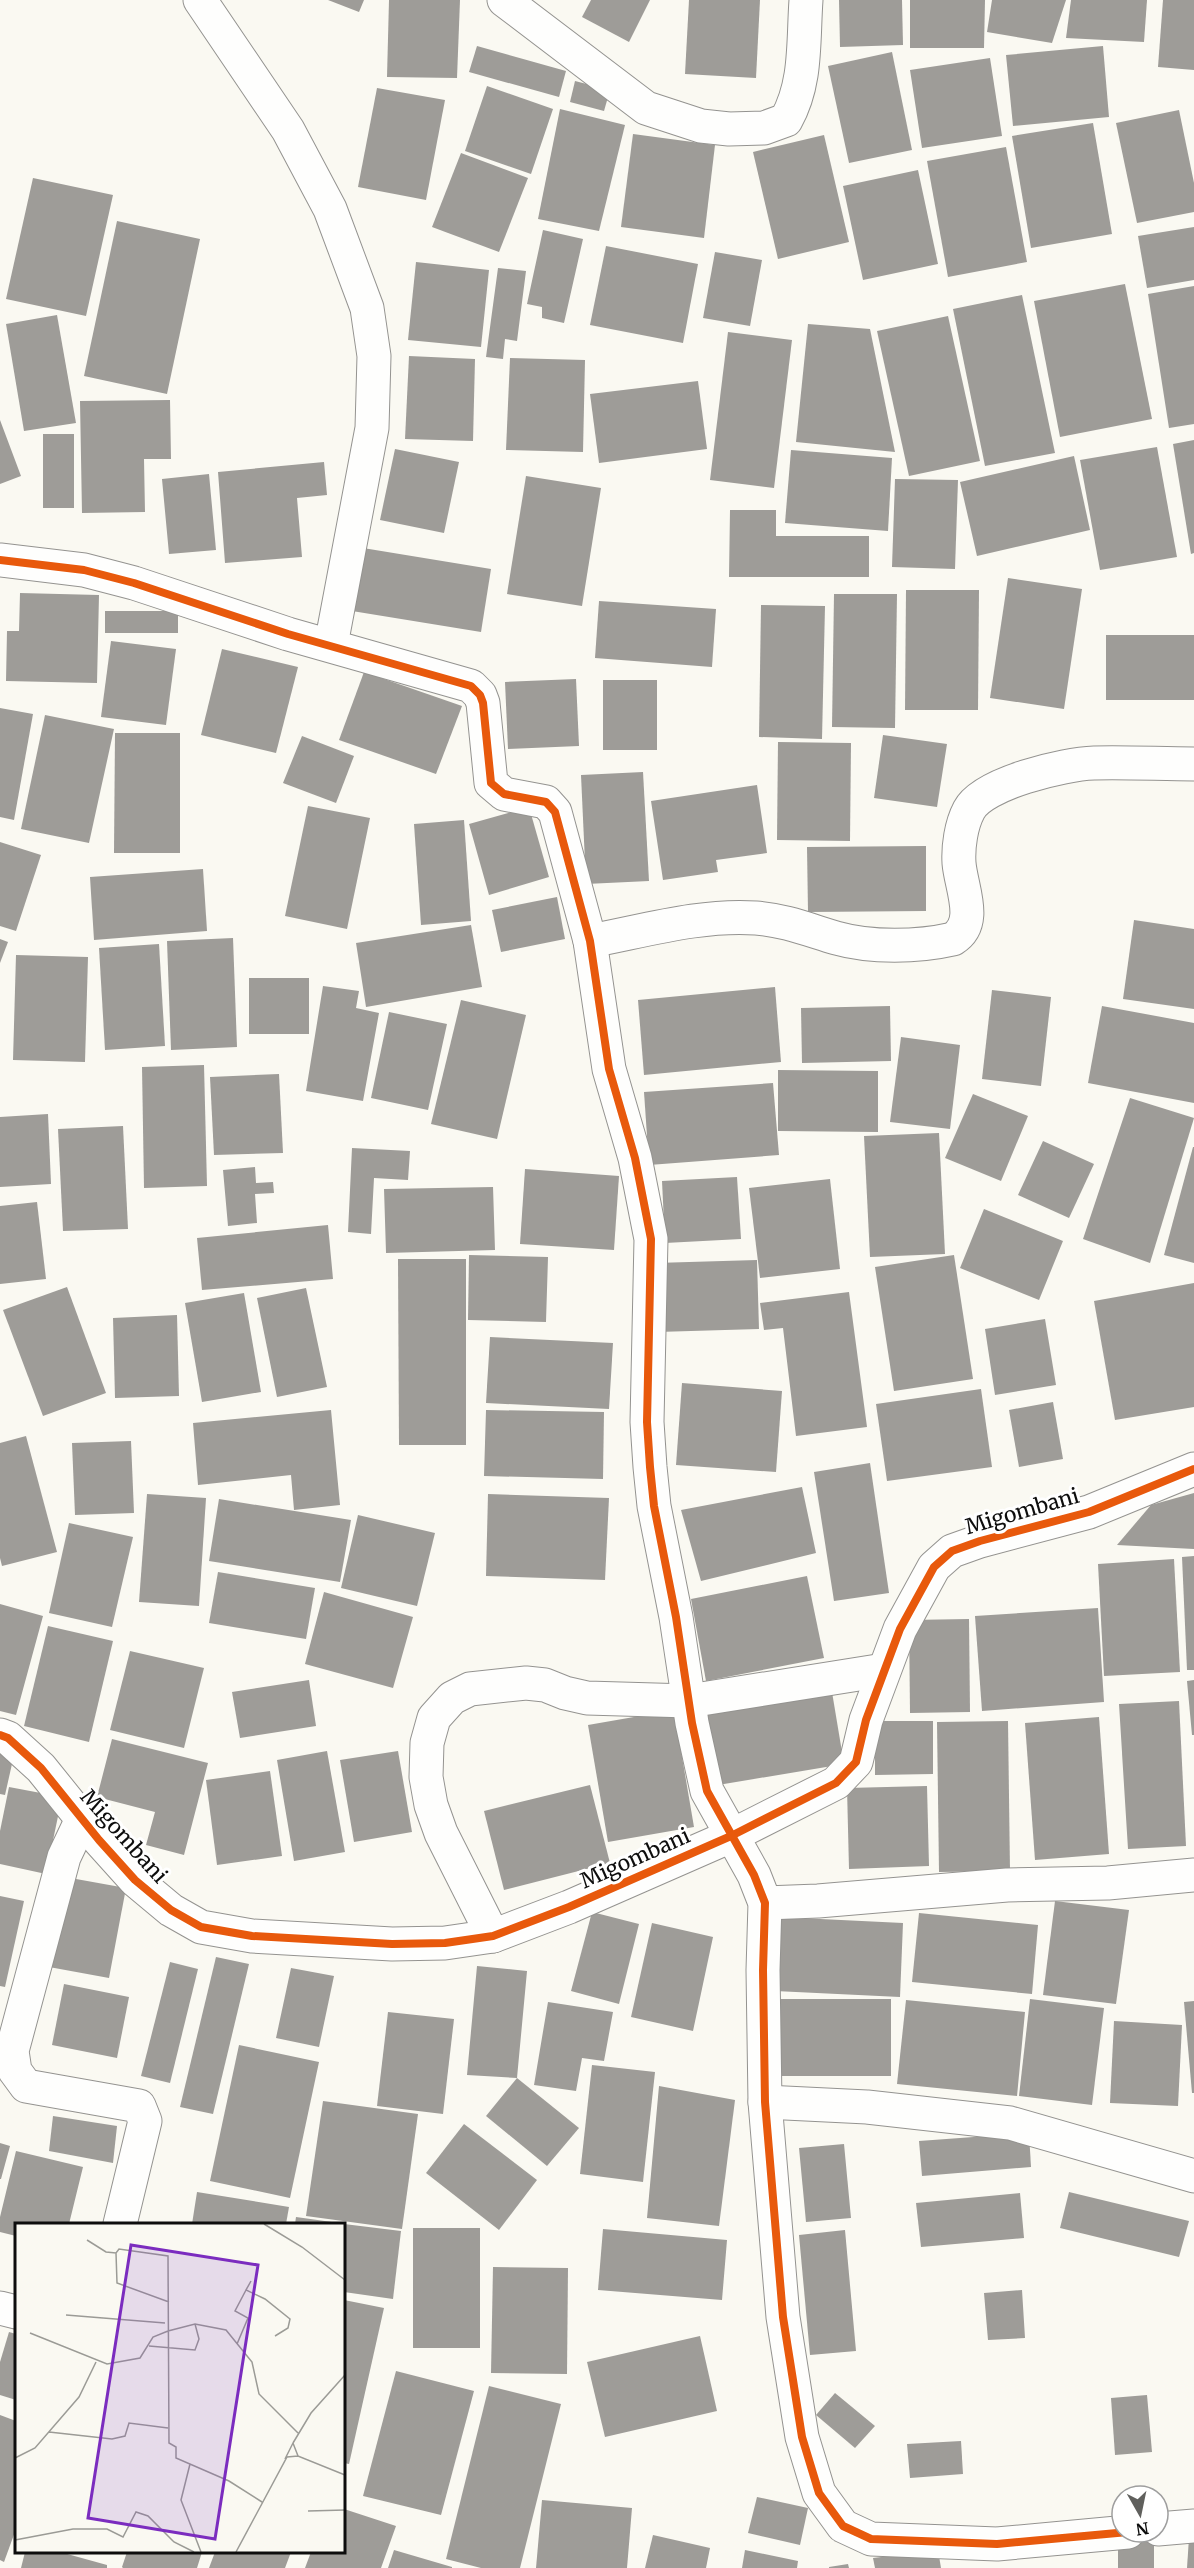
<svg xmlns="http://www.w3.org/2000/svg" width="1194" height="2568" viewBox="0 0 1194 2568" font-family="Merriweather,serif">
<style>
.building{fill:#9e9c98}
.lines{fill:none;stroke-linecap:round;stroke-linejoin:round}
.minor-casing{stroke:#949390;stroke-width:35}
.minor{stroke:#fefefd;stroke-width:33}
.cycleway-casing{stroke:#fff;stroke-width:11}
.cycleway{stroke:#e8590c;stroke-width:8}
.labels{text-anchor:middle;dominant-baseline:central;stroke-width:6;stroke-linejoin:round;paint-order:stroke}
.street-label{font-size:21px;fill:#0d0d0d;stroke:#fff}
.inset-road{fill:none;stroke:#9b9b96;stroke-width:1.5}
.view{fill:#7b2cbf;fill-opacity:0.15;stroke:#7b2cbf;stroke-width:3}
.inset-edge{fill:none;stroke:#0d0d0d;stroke-width:3}
</style>
<rect width="100%" height="100%" fill="#faf9f2"/>
<g class="building">
<path d="M328 0H364L359 12Z"/>
<path d="M389 0H460L457 78 387 77Z"/>
<path d="M591 0H650L629 42 582 17Z"/>
<path d="M689 0H760L756 78 685 74Z"/>
<path d="M839 0H902L903 45 840 47Z"/>
<path d="M910 0H985L984 48H910Z"/>
<path d="M992 0H1066L1052 43 987 32Z"/>
<path d="M1071 0H1147L1144 42 1066 38Z"/>
<path d="M1163 0H1194V70L1158 67Z"/>
<path d="M477 46 566 71 559 97 469 72Z"/>
<path d="M1103 46 1109 117 1013 126 1006 55Z"/>
<path d="M892 52 912 150 849 163 828 66Z"/>
<path d="M990 58 1002 136 922 148 910 70Z"/>
<path d="M575 81 610 90 604 111 570 102Z"/>
<path d="M487 86 553 109 531 174 465 151Z"/>
<path d="M377 88 445 100 426 200 358 187Z"/>
<path d="M560 109 625 125 599 231 538 219Z"/>
<path d="M1179 110 1194 183V212L1137 223 1116 123Z"/>
<path d="M1093 123 1112 234 1031 248 1012 136Z"/>
<path d="M633 134 715 145 704 238 621 227Z"/>
<path d="M824 135 849 242 778 259 753 152Z"/>
<path d="M1006 147 1027 262 948 277 927 161Z"/>
<path d="M461 153 528 178 499 252 432 227Z"/>
<path d="M918 170 938 264 863 280 843 186Z"/>
<path d="M33 178 113 195 86 316 6 299Z"/>
<path d="M117 221 200 239 167 394 84 376Z"/>
<path d="M1194 227V280L1147 288 1138 236Z"/>
<path d="M543 230 583 239 564 323 542 318V307L527 304Z"/>
<path d="M606 246 698 264 683 343 590 325Z"/>
<path d="M715 252 762 260 750 326 703 318Z"/>
<path d="M416 262 489 270 481 347 408 340Z"/>
<path d="M498 268 526 271 517 341 505 339 503 359 486 357Z"/>
<path d="M1125 284 1152 419 1060 437 1034 301Z"/>
<path d="M1194 286V424L1169 428 1148 294Z"/>
<path d="M1022 295 1055 453 985 466 953 309Z"/>
<path d="M57 315 76 423 24 431 6 324Z"/>
<path d="M948 316 980 461 909 476 877 331Z"/>
<path d="M808 324 870 329 895 452 796 442Z"/>
<path d="M728 332 792 340 774 488 710 480Z"/>
<path d="M409 356 475 359 473 441 405 439Z"/>
<path d="M510 358 585 360 583 452 506 450Z"/>
<path d="M698 381 707 449 599 463 590 394Z"/>
<path d="M170 400 171 459H144L145 512 82 513 80 401Z"/>
<path d="M0 420 21 476 0 484Z"/>
<rect x="43" y="434" width="31" height="74"/>
<path d="M1194 440V553L1191 554 1173 444Z"/>
<path d="M1157 447 1177 557 1100 570 1080 460Z"/>
<path d="M395 449 459 462 444 533 380 520Z"/>
<path d="M791 450 892 458 888 531 785 523Z"/>
<path d="M1074 456 1090 530 977 556 960 482Z"/>
<path d="M324 462 327 495 297 498 302 557 225 563 218 472Z"/>
<path d="M209 474 216 550 169 554 162 479Z"/>
<path d="M526 476 601 488 582 606 507 594Z"/>
<path d="M895 479 958 480 955 569 892 567Z"/>
<path d="M730 510H776V536H869V577H729Z"/>
<path d="M363 548 491 569 481 632 352 611Z"/>
<path d="M1008 578 1082 589 1064 709 990 698Z"/>
<path d="M906 590H979L978 710H905Z"/>
<path d="M20 593 99 595 97 683 6 681 7 631H19Z"/>
<path d="M834 594H897L895 728 832 727Z"/>
<path d="M599 601 716 609 712 667 595 658Z"/>
<path d="M761 605 825 606 822 739 759 737Z"/>
<rect x="105" y="611" width="73" height="22"/>
<rect x="1106" y="635" width="88" height="65"/>
<path d="M111 641 176 649 166 725 101 717Z"/>
<path d="M222 649 298 667 276 753 201 735Z"/>
<path d="M364 672 462 706 436 774 339 740Z"/>
<path d="M576 679 579 746 508 749 505 682Z"/>
<rect x="603" y="680" width="54" height="70"/>
<path d="M0 708 33 714 14 820 0 817Z"/>
<path d="M45 715 114 729 89 843 21 829Z"/>
<path d="M115 733H180V853H114Z"/>
<path d="M883 735 947 744 937 807 874 798Z"/>
<path d="M302 736 354 756 336 803 283 783Z"/>
<path d="M778 742 851 743 850 841 777 840Z"/>
<path d="M643 772 649 881 586 884 581 775Z"/>
<path d="M757 785 767 853 716 860 718 872 663 880 651 801Z"/>
<path d="M308 806 370 818 347 929 285 916Z"/>
<path d="M529 807 549 877 489 895 469 824Z"/>
<path d="M464 820 471 921 421 925 414 824Z"/>
<path d="M0 842 41 855 16 931 0 926Z"/>
<path d="M926 846V911L808 912 807 847Z"/>
<path d="M203 869 207 931 94 940 90 877Z"/>
<path d="M557 897 565 939 501 952 492 910Z"/>
<path d="M1134 920 1194 929V1009L1123 999Z"/>
<path d="M471 925 482 987 366 1007 356 943Z"/>
<path d="M233 938 237 1047 171 1050 167 941Z"/>
<path d="M0 939 8 942 0 963Z"/>
<path d="M159 944 165 1046 105 1050 99 948Z"/>
<path d="M16 955 88 957 85 1062 13 1060Z"/>
<rect x="249" y="978" width="60" height="56"/>
<path d="M323 986 359 991 356 1008 379 1013 363 1101 306 1091Z"/>
<path d="M775 987 781 1062 644 1075 638 1000Z"/>
<path d="M992 990 1051 997 1041 1086 982 1079Z"/>
<path d="M461 1000 526 1015 497 1139 431 1124Z"/>
<path d="M890 1006 891 1061 802 1063 801 1008Z"/>
<path d="M1102 1006 1194 1023V1103L1088 1083Z"/>
<path d="M389 1012 447 1024 428 1110 371 1098Z"/>
<path d="M901 1037 960 1045 950 1129 890 1122Z"/>
<path d="M204 1065 207 1186 144 1188 142 1067Z"/>
<path d="M778 1070 878 1071V1132L778 1131Z"/>
<path d="M279 1074 283 1153 214 1155 210 1077Z"/>
<path d="M773 1083 779 1155 649 1165 644 1092Z"/>
<path d="M973 1094 1028 1116 1001 1181 945 1158Z"/>
<path d="M1130 1098 1194 1118 1150 1263 1083 1239Z"/>
<path d="M48 1114 51 1184 0 1187V1117Z"/>
<path d="M123 1126 128 1229 63 1231 58 1129Z"/>
<path d="M939 1133 945 1254 870 1257 864 1136Z"/>
<path d="M1043 1141 1094 1164 1069 1218 1018 1195Z"/>
<path d="M1193 1147H1194V1263L1164 1255Z"/>
<path d="M352 1148 410 1151 408 1180 374 1178 371 1234 348 1232Z"/>
<path d="M255 1167 256 1183 273 1182 274 1193 255 1194 257 1223 228 1226 223 1170Z"/>
<path d="M525 1169 619 1176 614 1250 520 1244Z"/>
<path d="M737 1177 741 1239 665 1243 662 1181Z"/>
<path d="M830 1179 840 1269 760 1278 749 1188Z"/>
<path d="M493 1187 495 1250 386 1253 384 1189Z"/>
<path d="M37 1202 46 1279 0 1284V1206Z"/>
<path d="M984 1209 1063 1241 1039 1300 960 1268Z"/>
<path d="M328 1225 333 1279 202 1290 197 1238Z"/>
<path d="M469 1255 548 1257 546 1322 468 1320Z"/>
<path d="M954 1255 973 1379 894 1391 875 1267Z"/>
<path d="M398 1259H466V1445H399Z"/>
<path d="M757 1260 759 1329 657 1332 655 1263Z"/>
<path d="M1194 1283V1407L1115 1420 1094 1301Z"/>
<path d="M67 1287 106 1393 43 1416 3 1310Z"/>
<path d="M306 1288 327 1387 277 1397 257 1298Z"/>
<path d="M849 1292 867 1427 796 1436 783 1328 764 1330 760 1303Z"/>
<path d="M244 1293 261 1392 202 1402 185 1303Z"/>
<path d="M177 1315 179 1396 115 1398 113 1318Z"/>
<path d="M1045 1319 1056 1385 995 1395 985 1329Z"/>
<path d="M490 1337 613 1343 609 1409 486 1403Z"/>
<path d="M682 1383 782 1391 776 1472 676 1465Z"/>
<path d="M981 1389 992 1467 887 1481 876 1404Z"/>
<path d="M1053 1402 1063 1459 1019 1467 1009 1410Z"/>
<path d="M331 1410 340 1505 294 1510 291 1475 198 1485 193 1423Z"/>
<path d="M486 1410 604 1412 603 1479 484 1476Z"/>
<path d="M26 1436 57 1552 2 1566 0 1558V1443Z"/>
<path d="M131 1441 134 1513 75 1515 72 1443Z"/>
<path d="M870 1463 889 1593 834 1601 814 1472Z"/>
<path d="M802 1487 816 1553 701 1581 681 1510Z"/>
<path d="M1194 1493V1549L1117 1545 1151 1505Z"/>
<path d="M147 1494 206 1498 199 1606 139 1602Z"/>
<path d="M488 1494 609 1498 605 1580 486 1576Z"/>
<path d="M219 1499 351 1520 340 1582 209 1561Z"/>
<path d="M358 1515 435 1533 417 1606 341 1588Z"/>
<path d="M69 1523 133 1537 112 1627 49 1613Z"/>
<path d="M1194 1556V1670H1187L1182 1557Z"/>
<path d="M1174 1559 1180 1672 1104 1676 1098 1564Z"/>
<path d="M218 1572 315 1588 306 1639 209 1623Z"/>
<path d="M807 1576 824 1658 706 1681 691 1599Z"/>
<path d="M324 1592 413 1617 393 1688 305 1664Z"/>
<path d="M0 1604 43 1616 16 1715 0 1711Z"/>
<path d="M1098 1608 1104 1702 982 1711 975 1616Z"/>
<path d="M969 1619 970 1712 910 1713 909 1620Z"/>
<path d="M48 1626 113 1641 89 1742 24 1726Z"/>
<path d="M130 1651 204 1668 184 1748 110 1730Z"/>
<path d="M309 1680 316 1726 240 1738 232 1692Z"/>
<path d="M1194 1680V1735H1192L1187 1681Z"/>
<path d="M831 1686 844 1764 718 1785 704 1708Z"/>
<path d="M1179 1701 1186 1846 1128 1849 1119 1704Z"/>
<path d="M674 1710 694 1827 608 1842 588 1725Z"/>
<path d="M1099 1717 1109 1854 1035 1860 1025 1723Z"/>
<path d="M875 1721H933V1774L875 1775Z"/>
<path d="M1008 1721 1010 1871 939 1872 937 1722Z"/>
<path d="M112 1739 208 1763 184 1855 146 1845 155 1812 97 1797Z"/>
<path d="M327 1751 345 1852 294 1861 277 1760Z"/>
<path d="M398 1751 412 1832 354 1842 340 1760Z"/>
<path d="M0 1752 14 1755 5 1795 0 1794Z"/>
<path d="M270 1771 282 1856 217 1865 206 1780Z"/>
<path d="M590 1785 610 1863 504 1890 484 1811Z"/>
<path d="M927 1786 929 1866 849 1869 847 1788Z"/>
<path d="M9 1787 62 1797 46 1874 0 1864V1831Z"/>
<path d="M65 1877 126 1888 109 1978 49 1967Z"/>
<path d="M0 1896 24 1901 5 1987 0 1986Z"/>
<path d="M1055 1901 1129 1910 1116 2004 1043 1995Z"/>
<path d="M592 1912 639 1924 619 2004 571 1991Z"/>
<path d="M919 1913 1038 1925 1032 1994 912 1982Z"/>
<path d="M779 1917 903 1923 900 1997 775 1991Z"/>
<path d="M652 1923 713 1937 693 2031 631 2017Z"/>
<path d="M216 1957 249 1964 213 2114 180 2107Z"/>
<path d="M170 1962 198 1969 170 2083 141 2076Z"/>
<path d="M477 1966 527 1971 517 2078 467 2075Z"/>
<path d="M291 1968 334 1976 319 2047 276 2038Z"/>
<path d="M64 1984 129 1997 117 2058 52 2045Z"/>
<rect x="774" y="1999" width="117" height="77"/>
<path d="M1030 1999 1104 2008 1092 2105 1019 2096Z"/>
<path d="M906 2000 1025 2012 1017 2096 897 2084Z"/>
<path d="M1194 2001V2093H1192L1184 2002Z"/>
<path d="M548 2002 613 2012 604 2061 582 2058 576 2091 534 2085Z"/>
<path d="M388 2012 454 2019 443 2114 377 2106Z"/>
<path d="M1114 2021 1182 2025 1178 2106 1110 2103Z"/>
<path d="M239 2045 319 2062 290 2198 210 2181Z"/>
<path d="M592 2065 655 2072 643 2182 580 2174Z"/>
<path d="M517 2078 579 2128 547 2166 486 2116Z"/>
<path d="M659 2086 735 2100 719 2226 647 2218Z"/>
<path d="M323 2101 418 2114 402 2229 306 2216Z"/>
<path d="M53 2116 117 2126 113 2163 49 2151Z"/>
<path d="M464 2124 537 2180 499 2230 426 2173Z"/>
<path d="M1029 2133 1031 2167 922 2176 919 2141Z"/>
<path d="M0 2143 10 2146 1 2179H0Z"/>
<path d="M844 2144 851 2218 806 2222 799 2148Z"/>
<path d="M16 2151 83 2167 69 2224H16V2236L0 2232V2217Z"/>
<path d="M197 2192 289 2207 286 2224H192Z"/>
<path d="M1069 2192 1189 2221 1179 2257 1060 2228Z"/>
<path d="M1020 2193 1024 2238 921 2247 916 2203Z"/>
<path d="M296 2217 339 2223V2224H295Z"/>
<path d="M344 2224 401 2231 393 2299 344 2292Z"/>
<rect x="413" y="2228" width="67" height="120"/>
<path d="M603 2229 727 2240 722 2300 598 2290Z"/>
<path d="M845 2230 856 2351 810 2355 799 2235Z"/>
<path d="M493 2267 568 2268 567 2374 491 2373Z"/>
<path d="M1022 2290 1025 2338 988 2340 984 2293Z"/>
<path d="M344 2300 384 2308 349 2464 344 2463Z"/>
<path d="M9 2332 16 2334V2400L0 2395V2362Z"/>
<path d="M700 2336 717 2411 605 2437 587 2362Z"/>
<path d="M396 2371 474 2391 441 2515 363 2496Z"/>
<path d="M489 2386 561 2404 520 2568H481L446 2559Z"/>
<path d="M835 2393 875 2426 855 2448 816 2415Z"/>
<path d="M1147 2395 1152 2452 1115 2455 1111 2398Z"/>
<path d="M0 2415 16 2421V2529L4 2562 0 2560Z"/>
<path d="M961 2441 963 2474 910 2478 907 2444Z"/>
<path d="M757 2497 808 2508 800 2545 748 2533Z"/>
<path d="M542 2500 632 2508 627 2568H536Z"/>
<path d="M344 2509 396 2526 381 2568H305L311 2552H344Z"/>
<path d="M653 2535 710 2548 706 2568H645Z"/>
<rect x="1118" y="2535" width="36" height="33"/>
<path d="M1189 2538H1194V2568H1187Z"/>
<path d="M394 2550 452 2567V2568H388Z"/>
<path d="M745 2550 798 2561 797 2568H742Z"/>
<path d="M938 2550 941 2568H875L873 2558Z"/>
<path d="M25 2552H60L107 2565V2568H21Z"/>
<path d="M127 2552H202L197 2568H123L122 2567Z"/>
<path d="M215 2552H291L285 2568H209Z"/>
<path d="M848 2564 849 2568H829V2567Z"/>
</g>
<g class="lines">
<g class="minor-casing">
<g id="minor">
<path d="M200 0 288 130 330 209 367 308 374 356 372 428 331 645"/>
<path d="M504 0 646 108 701 126 729 129 764 128 786 120C807 83 803 41 806 0"/>
<path d="M0 560 84 570 134 583 288 634 471 686 480 695 483 703 491 783 504 794 546 802 555 812 590 941 609 1069 635 1158 651 1239 647 1422 650 1467 654 1506 676 1617 692 1723 707 1791 754 1875 765 1903 763 1970 765 2102 783 2317 802 2437 819 2493 843 2526 871 2539 997 2544 1128 2532"/>
<path d="M590 941C644 931 701 914 756 918 784 920 809 930 836 938 871 948 918 947 953 939 979 923 961 888 959 863 958 847 961 825 969 810 983 783 1064 764 1094 763 1127 762 1161 764 1194 764"/>
<path d="M0 1735 8 1738 41 1768 99 1840 135 1880 171 1910 201 1927 252 1936 392 1944 445 1943 493 1936 569 1907 731 1836 836 1783 856 1762 866 1720 900 1629 934 1567 952 1551 980 1541 1089 1512 1194 1469"/>
<path d="M82 1819 64 1857 12 2051 15 2071 26 2086 139 2106 145 2121 120 2224"/>
<path d="M765 1903 818 1901 1007 1885 1108 1883 1194 1875"/>
<path d="M493 1936 441 1833 431 1805 426 1777 427 1743 434 1718 452 1698 470 1689 526 1683 545 1685 565 1693 587 1698 689 1701 884 1670"/>
<path d="M765 2102 867 2107 1010 2123 1194 2176"/>
<path d="M0 2308 16 2312"/>
<path d="M1158 2529 1194 2526"/>
</g>
</g>
<use href="#minor" class="minor"/>
<g class="cycleway-casing">
<g id="cycleway">
<path d="M0 560 84 570 134 583 288 634 471 686 480 695 483 703 491 783 504 794 546 802 555 812 590 941 609 1069 635 1158 651 1239 647 1422 650 1467 654 1506 676 1617 692 1723 707 1791 754 1875 765 1903 763 1970 765 2102 783 2317 802 2437 819 2493 843 2526 871 2539 997 2544 1128 2532"/>
<path d="M0 1735 8 1738 41 1768 99 1840 135 1880 171 1910 201 1927 252 1936 392 1944 445 1943 493 1936 569 1907 731 1836 836 1783 856 1762 866 1720 900 1629 934 1567 952 1551 980 1541 1089 1512 1194 1469"/>
</g>
</g>
<use href="#cycleway" class="cycleway"/>
</g>
<g class="labels">
<g class="street-label">
<text transform="translate(1022 1511) rotate(-16)">Migombani</text>
<text transform="translate(124 1836) rotate(48)">Migombani</text>
<text transform="translate(635 1858) rotate(-24)">Migombani</text>
</g>
</g>
<g transform="translate(15 2223)">
<rect width="330" height="330" fill="#faf9f2"/>
<path class="inset-road" d="M249 1 287 24 330 57M72 17 91 29 101 30 104 26 153 33 154 220 161 224V235L214 258 247 279M101 30 102 60 154 79M236 58 231 67 250 76 275 96 273 105 260 113M51 92 150 100M15 110 92 141 125 135 138 114 153 108 180 101 211 107 237 139 244 171 283 210M222 121 233 95 220 88 231 67M134 123 180 127 184 116 180 101M34 209 97 216 110 213 114 200 153 205M278 220 296 190 330 152M0 235 20 225 64 174 81 139M270 236 278 220 283 233M175 241 166 277 186 329M293 288 330 287M0 317 58 306H92L108 314 121 289 133 293 159 319 179 329M221 329 272 234 283 233 330 252"/>
<path class="view" d="M116 22 243 42 200 316 73 295Z"/>
<rect width="330" height="330" class="inset-edge"/>
</g>
<g transform="translate(1140 2514) rotate(171)"><circle r="28" fill="#ffffff" stroke="#9e9e9e" stroke-width="1.5"/>
<path d="M0-4.5L10 22L0 15L-10 22Z" fill="#60605d"/>
<text y="-9" font-size="16" font-weight="bold" text-anchor="middle" fill="#0d0d0d">N</text>
</g>
</svg>
